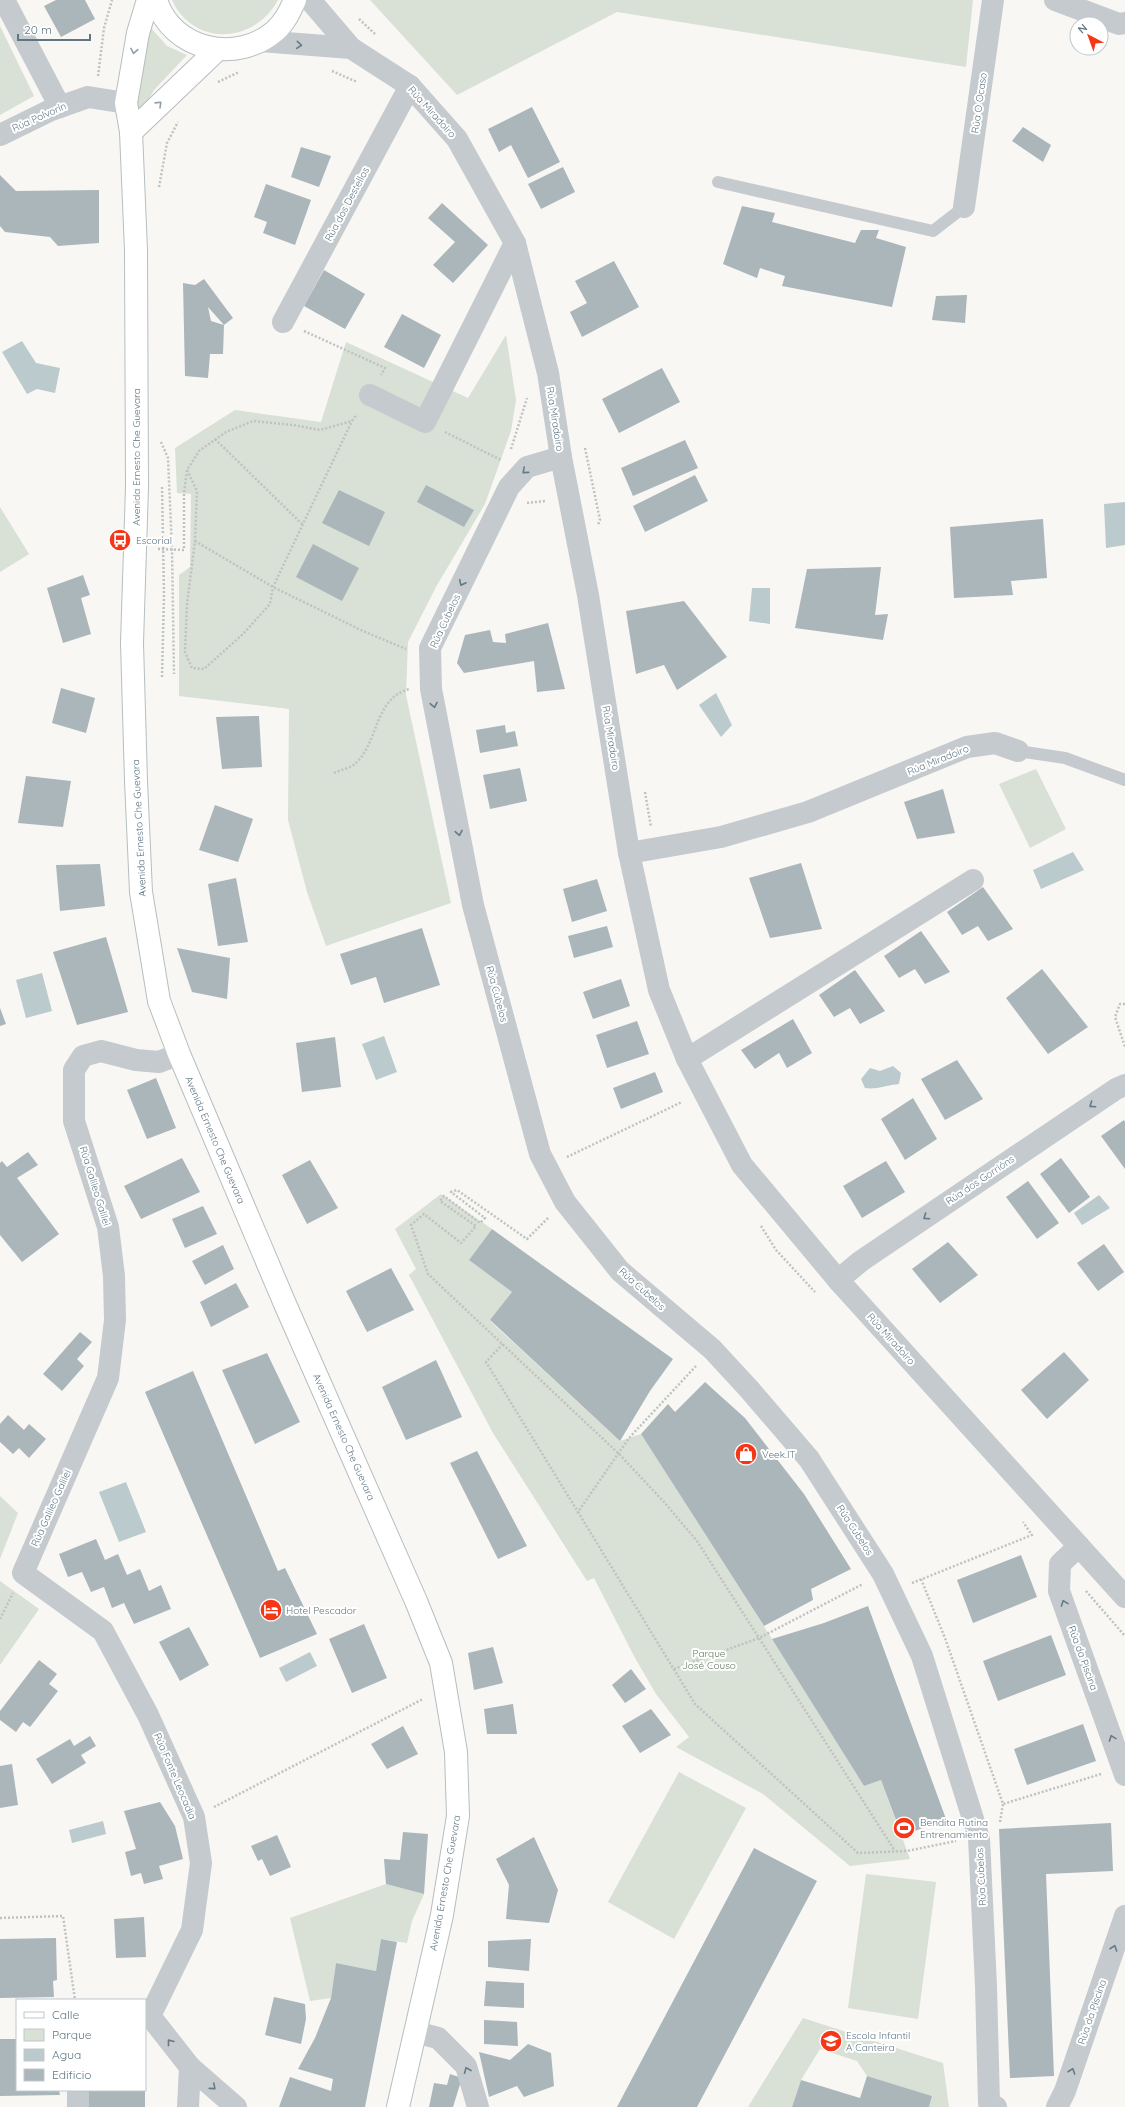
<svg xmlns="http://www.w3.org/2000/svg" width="1125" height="2107" viewBox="0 0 1125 2107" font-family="Quicksand,sans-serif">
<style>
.green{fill:#d9e0d5}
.water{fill:#bbcacd}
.building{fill:#aab6ba;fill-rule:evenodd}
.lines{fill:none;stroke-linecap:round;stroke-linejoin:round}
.secondary-casing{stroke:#b6bec1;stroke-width:24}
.path{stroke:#bec2c3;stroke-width:2.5;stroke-dasharray:2 2;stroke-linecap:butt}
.lane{stroke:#c4cacd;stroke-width:12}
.street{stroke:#c4cacd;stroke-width:22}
.secondary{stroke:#fff;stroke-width:22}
.oneway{stroke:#647a86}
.oneway2{stroke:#8f9fa8}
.labels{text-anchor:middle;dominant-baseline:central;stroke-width:4;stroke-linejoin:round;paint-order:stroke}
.street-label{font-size:10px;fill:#5f7682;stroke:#fff}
.poi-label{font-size:10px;fill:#5f7682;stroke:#fff;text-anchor:start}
.park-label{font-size:10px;fill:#667a5f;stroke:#fff}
</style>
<rect width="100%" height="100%" fill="#f8f7f4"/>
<g class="green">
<path d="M172 0H278C255 43 194 48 172 0Z"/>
<path d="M370 0H973L966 67 617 12 457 95Z"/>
<path d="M0 26 34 96 0 115Z"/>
<path d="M150 27 167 46 187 55 154 90 142 111 137 108Z"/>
<path d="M506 335 516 400 511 431 485 504 436 587 408 642 406 695 451 903 326 946 307 892 288 820 289 709 179 696V575L190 567 191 494 177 493 175 448 235 410 321 422 346 342 468 398Z"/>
<path d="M0 507 29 554 0 572Z"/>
<path d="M1036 769 1066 829 1030 848 999 784Z"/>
<path d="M441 1194 492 1229 469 1260 512 1292 490 1321 620 1441 641 1434 772 1639 864 1786 881 1780 910 1859 850 1866 763 1794 676 1747 689 1737 656 1694 635 1658 594 1578 587 1581 493 1433 409 1275 416 1269 395 1229Z"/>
<path d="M0 1496 18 1513 0 1559Z"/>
<path d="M0 1581 39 1609 0 1665Z"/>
<path d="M679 1772 746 1808 674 1939 608 1902Z"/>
<path d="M866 1874 936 1882 918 2019 848 2008Z"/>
<path d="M386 1884 424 1894 412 1921 407 1943 381 1939 376 1971 336 1963 331 1998 310 2001 290 1918Z"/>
<path d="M803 2018 943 2063 949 2107H929L932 2096 867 2076 857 2061 820 2049 801 2080 792 2107H748Z"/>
</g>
<g class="water">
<path d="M22 341 36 363 60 368 55 393 37 389 27 394 2 352Z"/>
<path d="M1125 502V545L1106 548 1104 504Z"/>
<path d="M752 588H770V624L749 621Z"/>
<path d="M716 693 732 725 721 737 699 705Z"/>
<path d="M1073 852 1084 870 1041 889 1033 870Z"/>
<path d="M42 973 52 1011 26 1018 16 980Z"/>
<path d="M384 1036 397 1072 376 1080 362 1044Z"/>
<path d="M893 1066 901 1073 899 1084C887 1085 876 1090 865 1088L861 1079 870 1068 880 1071Z"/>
<path d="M1099 1195 1110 1208 1082 1225 1074 1213Z"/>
<path d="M126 1482 146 1532 119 1542 99 1492Z"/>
<path d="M310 1652 317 1666 286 1682 279 1668Z"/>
<path d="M103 1821 106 1834 72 1843 69 1830Z"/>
</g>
<g class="building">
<path d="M56 0H85L95 19 61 37 44 6Z"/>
<path d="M532 107 560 162 528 178 511 145 499 152 488 129Z"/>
<path d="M1023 127 1051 145 1043 162 1012 141Z"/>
<path d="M301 147 331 156 319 187 291 177Z"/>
<path d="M563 167 575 192 541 209 528 184Z"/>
<path d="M0 175 16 191 99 190V243L58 246 50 237 5 232 0 226Z"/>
<path d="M266 184 311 200 295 245 263 233 267 222 254 217Z"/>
<path d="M442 203 488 245 453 283 433 265 455 242 428 218Z"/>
<path d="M742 206 775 213 772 222 855 243 861 230H879L876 238 906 247 892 307 782 286 785 276 760 268 757 278 723 264Z"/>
<path d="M614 261 639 307 582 337 570 312 587 303 575 281Z"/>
<path d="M324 270 365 294 345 329 304 306Z"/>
<path d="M204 279 233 318 224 325 223 354H210L208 378 185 376 183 283 195 285ZM208 307 224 325 211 321Z"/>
<path d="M967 295 965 323 932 320 936 296Z"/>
<path d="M402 314 441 335 424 368 384 347Z"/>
<path d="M662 368 680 402 619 433 602 399Z"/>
<path d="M685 440 698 468 633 496 621 468Z"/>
<path d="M695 475 708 501 645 532 633 506Z"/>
<path d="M426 485 474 510 464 527 417 502Z"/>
<path d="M339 490 385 512 369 546 322 523Z"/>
<path d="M1043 519 1047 578 1011 581 1013 595 954 598 950 527Z"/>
<path d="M313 544 359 568 342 601 296 577Z"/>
<path d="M881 567 875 615 888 614 883 640 795 628 807 569Z"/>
<path d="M83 575 90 595 81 598 91 634 63 643 47 588Z"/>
<path d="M684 601 727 657 677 690 664 665 636 674 626 611Z"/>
<path d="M548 623 565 689 537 692 534 661 464 673 457 663 465 635 490 630 493 642 506 643 505 634Z"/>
<path d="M61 688 95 698 86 733 52 723Z"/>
<path d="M259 716 262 767 222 769 216 717Z"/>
<path d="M505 725 506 733 515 731 518 746 480 753 476 730Z"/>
<path d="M520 768 527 801 490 809 483 775Z"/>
<path d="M26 776 71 781 63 827 18 823Z"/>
<path d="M943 789 955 833 917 839 904 802Z"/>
<path d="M215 805 253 819 238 862 199 850Z"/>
<path d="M801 863 822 929 770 938 749 878Z"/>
<path d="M100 864 105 906 60 911 56 865Z"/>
<path d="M236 878 248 942 218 946 208 884Z"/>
<path d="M597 879 607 911 572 922 563 889Z"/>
<path d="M983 887 1013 929 988 941 978 926 962 935 947 912Z"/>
<path d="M607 926 613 947 574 958 568 936Z"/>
<path d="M422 928 440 985 384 1003 376 977 351 985 340 954Z"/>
<path d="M921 931 950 972 925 984 915 969 899 978 884 956Z"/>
<path d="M106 937 128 1012 77 1025 53 952Z"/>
<path d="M177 948 230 958 227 999 192 992Z"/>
<path d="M1042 969 1088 1027 1048 1054 1006 998Z"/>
<path d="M855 970 885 1011 860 1024 850 1008 834 1017 819 995Z"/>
<path d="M621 979 630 1006 593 1019 583 992Z"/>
<path d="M0 1008 6 1024 0 1026Z"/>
<path d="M793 1019 812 1053 787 1068 779 1053 755 1069 741 1050Z"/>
<path d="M637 1021 649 1054 607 1068 596 1035Z"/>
<path d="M335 1037 341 1087 302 1092 296 1043Z"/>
<path d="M957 1060 983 1099 945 1120 921 1079Z"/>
<path d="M655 1072 663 1092 621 1109 613 1088Z"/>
<path d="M156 1078 176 1128 147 1139 127 1090Z"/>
<path d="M913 1098 937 1139 905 1160 881 1119Z"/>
<path d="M1124 1120 1125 1122V1169L1101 1136Z"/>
<path d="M28 1152 38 1165 17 1178 59 1234 22 1262 0 1235V1163L2 1161 7 1167Z"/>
<path d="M182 1158 200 1192 141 1219 124 1186Z"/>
<path d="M1061 1158 1090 1197 1069 1213 1040 1174Z"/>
<path d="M310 1160 338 1208 307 1224 282 1175Z"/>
<path d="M886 1161 905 1192 862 1218 843 1186Z"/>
<path d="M1028 1181 1059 1223 1037 1239 1006 1197Z"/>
<path d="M203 1206 217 1234 185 1248 172 1219Z"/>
<path d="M492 1229 673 1359 650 1391 620 1441 490 1320 512 1292 469 1260Z"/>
<path d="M948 1242 978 1275 940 1303 912 1269Z"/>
<path d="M1104 1244 1124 1272 1098 1291 1077 1263Z"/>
<path d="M223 1245 234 1269 205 1285 192 1261Z"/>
<path d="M391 1268 414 1310 367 1332 346 1291Z"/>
<path d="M236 1283 249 1307 211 1327 200 1302Z"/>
<path d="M80 1332 92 1342 77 1359 84 1366 62 1391 43 1374Z"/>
<path d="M1064 1352 1089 1380 1047 1419 1021 1390Z"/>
<path d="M267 1353 300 1422 255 1444 222 1370Z"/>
<path d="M436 1360 462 1417 406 1440 382 1387Z"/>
<path d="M193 1371 278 1571 285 1568 317 1634 260 1658 145 1392Z"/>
<path d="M705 1382 745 1418 804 1494 851 1569 811 1589 813 1600 764 1626 641 1434 668 1404 675 1412Z"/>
<path d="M8 1415 24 1430 29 1424 46 1439 29 1458 19 1448 13 1454 0 1442V1424Z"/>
<path d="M477 1451 527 1546 498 1559 450 1463Z"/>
<path d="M96 1539 105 1560 118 1554 127 1575 140 1569 149 1591 161 1585 171 1609 134 1624 124 1603 112 1608 104 1587 91 1592 82 1572 68 1577 59 1554Z"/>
<path d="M1021 1555 1037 1597 973 1623 957 1580Z"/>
<path d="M868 1606 946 1819 902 1836 881 1780 864 1786 772 1639 824 1623Z"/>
<path d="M364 1624 387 1678 352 1693 329 1639Z"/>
<path d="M189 1627 209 1665 180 1681 159 1642Z"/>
<path d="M1051 1635 1066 1675 998 1701 983 1661Z"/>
<path d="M493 1647 503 1683 474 1690 468 1653Z"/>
<path d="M39 1660 57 1674 49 1684 58 1691 30 1727 23 1722 16 1732 0 1720V1711Z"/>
<path d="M631 1669 646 1689 625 1703 612 1685Z"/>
<path d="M513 1704 517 1734H487L484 1709Z"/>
<path d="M651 1709 671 1735 640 1753 622 1726Z"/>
<path d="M1083 1724 1096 1761 1027 1785 1014 1749Z"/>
<path d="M403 1726 418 1754 387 1769 371 1744Z"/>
<path d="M90 1736 96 1746 81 1755 86 1763 52 1784 36 1759 70 1739 74 1746Z"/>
<path d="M12 1764 18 1805 0 1808V1766Z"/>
<path d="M160 1802 175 1826 183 1859 159 1866 163 1879 144 1884 141 1873 131 1876 125 1852 136 1849 124 1811Z"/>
<path d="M1111 1823 1113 1871 1046 1874 1054 2076 1010 2078 999 1829Z"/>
<path d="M403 1832 428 1834 424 1894 386 1884 384 1859 400 1860Z"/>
<path d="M277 1835 291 1867 270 1876 262 1859 258 1861 251 1846Z"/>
<path d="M534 1837 558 1890 549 1923 506 1919 509 1885 496 1859Z"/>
<path d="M754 1848 817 1881 697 2107H617Z"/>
<path d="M144 1917 146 1957 116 1958 114 1919Z"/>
<path d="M56 1938 57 1980 53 1981 54 1997 0 1998V1939Z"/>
<path d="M381 1939 397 1942 365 2107H279L290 2077 331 2091 333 2079 298 2069 315 2038 331 1998 336 1963 376 1971Z"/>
<path d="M531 1939 529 1971 488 1967V1941Z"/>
<path d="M486 1981 524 1983V2008L484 2006Z"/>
<path d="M274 1997 305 2004 306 2019 301 2044 265 2035Z"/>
<path d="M484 2020 517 2022 518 2046 484 2044Z"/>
<path d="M0 2039H17V2090H59L60 2095 0 2096Z"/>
<path d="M528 2044 551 2053 554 2086 524 2097 517 2086 489 2097 479 2052 510 2060Z"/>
<path d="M450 2074 462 2078 453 2107H429L434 2083 447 2085Z"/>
<path d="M867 2076 932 2096 929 2107H792L801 2080 860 2098Z"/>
<rect x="85" y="2090" width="60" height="17"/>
</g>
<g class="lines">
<g class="secondary-casing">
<g id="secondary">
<path d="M148 0 138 33 126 103 131 132 136 250 137 487 132 643 136 781 141 892 159 1001 179 1054 285 1304 416 1601 441 1663 456 1752 458 1816 442 1915 398 2107"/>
<path d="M156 0C172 51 237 64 275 31 285 22 290 11 295 0"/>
<path d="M131 132 217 50"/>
</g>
</g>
<g class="path">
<path d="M359 19 375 34"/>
<path d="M332 71 357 82"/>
<path d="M98 76 104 28 112 0"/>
<path d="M218 82 239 72"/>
<path d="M159 187 167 143 178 122"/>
<path d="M304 331 385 368 381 375"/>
<path d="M445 432 501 460"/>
<path d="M215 439 303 525"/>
<path d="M161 442 168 458 172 549 174 674"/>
<path d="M585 448 600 520 598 525"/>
<path d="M511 449 527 398"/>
<path d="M187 470 197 491 195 541 187 604 185 652 192 668 204 669 243 634 270 604 273 587 352 421"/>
<path d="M527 503 545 501"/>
<path d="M195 541 273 587 363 631 406 649"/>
<path d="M158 549 184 550V493L187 470 199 451 226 432 253 421 293 425 320 430 352 421 357 414"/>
<path d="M162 677 164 595 162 485"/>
<path d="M334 773C340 770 351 768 356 763 379 741 374 699 409 689"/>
<path d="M645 792 651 827"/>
<path d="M1125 1004H1120L1115 1017 1125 1047"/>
<path d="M567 1157 682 1102"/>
<path d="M548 1218 527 1239 457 1190 451 1192 485 1218 480 1223 444 1196 440 1201 476 1226 461 1243 424 1214 411 1225 428 1274 619 1454 664 1502 697 1541 895 1851"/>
<path d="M761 1226 776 1250 815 1292"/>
<path d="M503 1344 486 1362 578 1512"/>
<path d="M696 1366 629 1438 578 1512 695 1704 858 1853 907 1851 956 1841"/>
<path d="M921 1579 945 1638 1003 1804 1101 1774"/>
<path d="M912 1583 1032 1535 1023 1522"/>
<path d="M1086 1591 1125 1636"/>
<path d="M0 1619 13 1593"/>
<path d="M674 1669 759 1638 863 1584"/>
<path d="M214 1807 423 1699"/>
<path d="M1000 1822 1003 1804"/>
<path d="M0 1918 63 1916 75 2000"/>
</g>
<g class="lane">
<path d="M718 182 933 231 964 207"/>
<path d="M1018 751 1065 758 1125 780"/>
</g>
<g class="street">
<path d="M4 0 60 107"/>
<path d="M310 0 351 48 410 86 457 139 515 243 548 373 561 457 588 595 629 853 659 990 687 1059 742 1165 838 1280 1125 1597"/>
<path d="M1055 0 1119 24 1125 23"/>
<path d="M260 41 351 48"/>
<path d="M0 135 51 110 88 97 126 103"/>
<path d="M964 207 993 0"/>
<path d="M283 322 410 86"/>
<path d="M370 395 425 422 515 243"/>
<path d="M561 457 527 467 509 487 430 648 431 689 473 905 540 1154 565 1202 620 1271 712 1349 749 1389 809 1459 883 1574 922 1656 979 1838 986 1986 989 2103 996 2107"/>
<path d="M629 853 721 837 808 812 967 747 995 743 1018 751"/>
<path d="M687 1059 973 880"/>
<path d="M838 1280 861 1261 1116 1089 1125 1085"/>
<path d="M1079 1546 1060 1564 1059 1591 1125 1775"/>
<path d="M150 2016 192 1930 201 1863 194 1817 148 1715 103 1631 23 1573 108 1378 115 1320 114 1276 108 1227 74 1121V1070L83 1056 101 1051 136 1060 159 1062 179 1054"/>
<path d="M150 2016 190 2067 236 2107"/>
<path d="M415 2032 438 2038 466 2066 478 2107"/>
<path d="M78 2090V2107"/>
<path d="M188 2107 190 2067"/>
<path d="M1057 2107 1065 2091 1125 1916"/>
</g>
<use href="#secondary" class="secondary"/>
</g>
<defs><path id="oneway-chevron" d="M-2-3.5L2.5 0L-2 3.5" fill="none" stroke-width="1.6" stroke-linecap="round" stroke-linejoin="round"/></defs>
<g class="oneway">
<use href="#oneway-chevron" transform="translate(299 45) rotate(5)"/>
<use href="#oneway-chevron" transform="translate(525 471) rotate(139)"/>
<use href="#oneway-chevron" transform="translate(462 583) rotate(116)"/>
<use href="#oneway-chevron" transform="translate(434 705) rotate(79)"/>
<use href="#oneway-chevron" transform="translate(459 833) rotate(79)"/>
<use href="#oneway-chevron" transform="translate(1092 1105) rotate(146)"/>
<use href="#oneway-chevron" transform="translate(926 1217) rotate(146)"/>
<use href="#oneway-chevron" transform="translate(1064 1603) rotate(-110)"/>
<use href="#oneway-chevron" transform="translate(1112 1738) rotate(-110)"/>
<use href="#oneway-chevron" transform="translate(1114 1948) rotate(-71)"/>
<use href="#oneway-chevron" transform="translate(170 2042) rotate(-128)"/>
<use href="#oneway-chevron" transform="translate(467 2070) rotate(-112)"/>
<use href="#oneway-chevron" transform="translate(1072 2071) rotate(-71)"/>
<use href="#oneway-chevron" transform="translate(213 2087) rotate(41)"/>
</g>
<g class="oneway2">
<use href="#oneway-chevron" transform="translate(134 51) rotate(101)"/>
<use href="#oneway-chevron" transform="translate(159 104) rotate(-44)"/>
</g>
<defs>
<g id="bus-disc" transform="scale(1.15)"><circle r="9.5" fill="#f53617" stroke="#fff"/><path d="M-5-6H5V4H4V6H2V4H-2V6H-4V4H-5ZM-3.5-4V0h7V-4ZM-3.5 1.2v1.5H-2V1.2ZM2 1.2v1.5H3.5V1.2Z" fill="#fff"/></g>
<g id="shop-disc" transform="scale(1.15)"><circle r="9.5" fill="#f53617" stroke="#fff"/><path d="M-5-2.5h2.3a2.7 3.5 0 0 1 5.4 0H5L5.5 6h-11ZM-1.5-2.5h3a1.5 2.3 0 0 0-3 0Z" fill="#fff"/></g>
<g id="hotel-disc" transform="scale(1.15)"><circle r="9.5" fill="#f53617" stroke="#fff"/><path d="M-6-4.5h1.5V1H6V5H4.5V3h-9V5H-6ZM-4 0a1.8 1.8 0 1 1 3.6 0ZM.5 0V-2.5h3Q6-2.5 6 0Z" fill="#fff"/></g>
<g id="stadium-disc" transform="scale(1.15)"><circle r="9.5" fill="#f53617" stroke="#fff"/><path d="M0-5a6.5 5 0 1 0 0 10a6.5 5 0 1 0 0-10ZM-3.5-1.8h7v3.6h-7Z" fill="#fff"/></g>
<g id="school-disc" transform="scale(1.15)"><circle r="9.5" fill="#f53617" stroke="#fff"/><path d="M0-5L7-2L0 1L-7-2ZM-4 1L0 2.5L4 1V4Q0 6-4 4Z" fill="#fff"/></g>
</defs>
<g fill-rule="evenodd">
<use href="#bus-disc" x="120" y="540"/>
<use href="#shop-disc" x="746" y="1454"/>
<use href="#hotel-disc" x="271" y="1610"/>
<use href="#stadium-disc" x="904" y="1828"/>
<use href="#school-disc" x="831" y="2041"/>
</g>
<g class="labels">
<g class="street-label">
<text transform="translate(979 103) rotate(-82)">Rúa O Ocaso</text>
<text transform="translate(432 112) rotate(48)">Rúa Miradoiro</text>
<text transform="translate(39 117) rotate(-24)">Rúa Polvorín</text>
<text transform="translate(347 204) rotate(-62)">Rúa dos Destellos</text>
<text transform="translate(555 419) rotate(81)">Rúa Miradoiro</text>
<text transform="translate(136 457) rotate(-90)">Avenida Ernesto Che Guevara</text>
<text transform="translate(445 621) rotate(-65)">Rúa Cubelos</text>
<text transform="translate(611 738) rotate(81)">Rúa Miradoiro</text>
<text transform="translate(938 760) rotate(-22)">Rúa Miradoiro</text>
<text transform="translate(139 828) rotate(-93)">Avenida Ernesto Che Guevara</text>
<text transform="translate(497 994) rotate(75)">Rúa Cubelos</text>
<text transform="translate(215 1140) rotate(67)">Avenida Ernesto Che Guevara</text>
<text transform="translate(980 1180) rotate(-34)">Rúa dos Gorrións</text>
<text transform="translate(95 1186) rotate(73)">Rúa Galileo Galilei</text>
<text transform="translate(642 1289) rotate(42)">Rúa Cubelos</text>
<text transform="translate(891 1339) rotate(48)">Rúa Miradoiro</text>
<text transform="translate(344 1437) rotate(66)">Avenida Ernesto Che Guevara</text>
<text transform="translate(51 1508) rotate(-66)">Rúa Galileo Galilei</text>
<text transform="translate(855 1530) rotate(57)">Rúa Cubelos</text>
<text transform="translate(1083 1658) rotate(70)">Rúa da Piscina</text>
<text transform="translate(175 1776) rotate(67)">Rúa Fonte Leocadia</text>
<text transform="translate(981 1877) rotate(-93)">Rúa Cubelos</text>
<text transform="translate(445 1883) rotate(-80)">Avenida Ernesto Che Guevara</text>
<text transform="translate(1092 2012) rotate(-71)">Rúa da Piscina</text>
</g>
<g class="poi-label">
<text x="136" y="540">Escorial</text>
<text x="762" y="1454">Veek.IT</text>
<text x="286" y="1610">Hotel Pescador</text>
<text x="920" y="1822">Bendita Rutina<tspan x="920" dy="12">Entrenamiento</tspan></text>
<text x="846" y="2035">Escola Infantil<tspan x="846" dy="12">A Canteira</tspan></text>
</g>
<g class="park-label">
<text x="709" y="1653">Parque<tspan x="709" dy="12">José Couso</tspan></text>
</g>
</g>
<rect x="16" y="1999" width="130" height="92" fill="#ffffff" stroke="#bfc8cd"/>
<rect x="24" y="2012" width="20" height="6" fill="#ffffff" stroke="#bfc8cd"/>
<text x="52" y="2019" font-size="12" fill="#5f7682">Calle</text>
<rect x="24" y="2029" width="20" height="12" fill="#d9e0d5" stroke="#bfc8cd"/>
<text x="52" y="2039" font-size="12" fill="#5f7682">Parque</text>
<rect x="24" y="2049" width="20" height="12" fill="#bbcacd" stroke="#bfc8cd"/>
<text x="52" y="2059" font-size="12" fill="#5f7682">Agua</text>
<rect x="24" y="2069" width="20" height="12" fill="#aab6ba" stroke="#bfc8cd"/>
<text x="52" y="2079" font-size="12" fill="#5f7682">Edificio</text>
<g transform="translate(1089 36) rotate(319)"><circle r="19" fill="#ffffff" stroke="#bfc8cd"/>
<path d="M0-3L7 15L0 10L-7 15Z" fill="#f53617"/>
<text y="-6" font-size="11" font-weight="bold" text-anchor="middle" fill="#5f7682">N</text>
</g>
<path d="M18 34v6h72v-6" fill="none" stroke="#5f7682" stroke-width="2"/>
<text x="24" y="34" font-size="12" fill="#5f7682" stroke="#ffffff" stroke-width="3" paint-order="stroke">20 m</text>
</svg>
